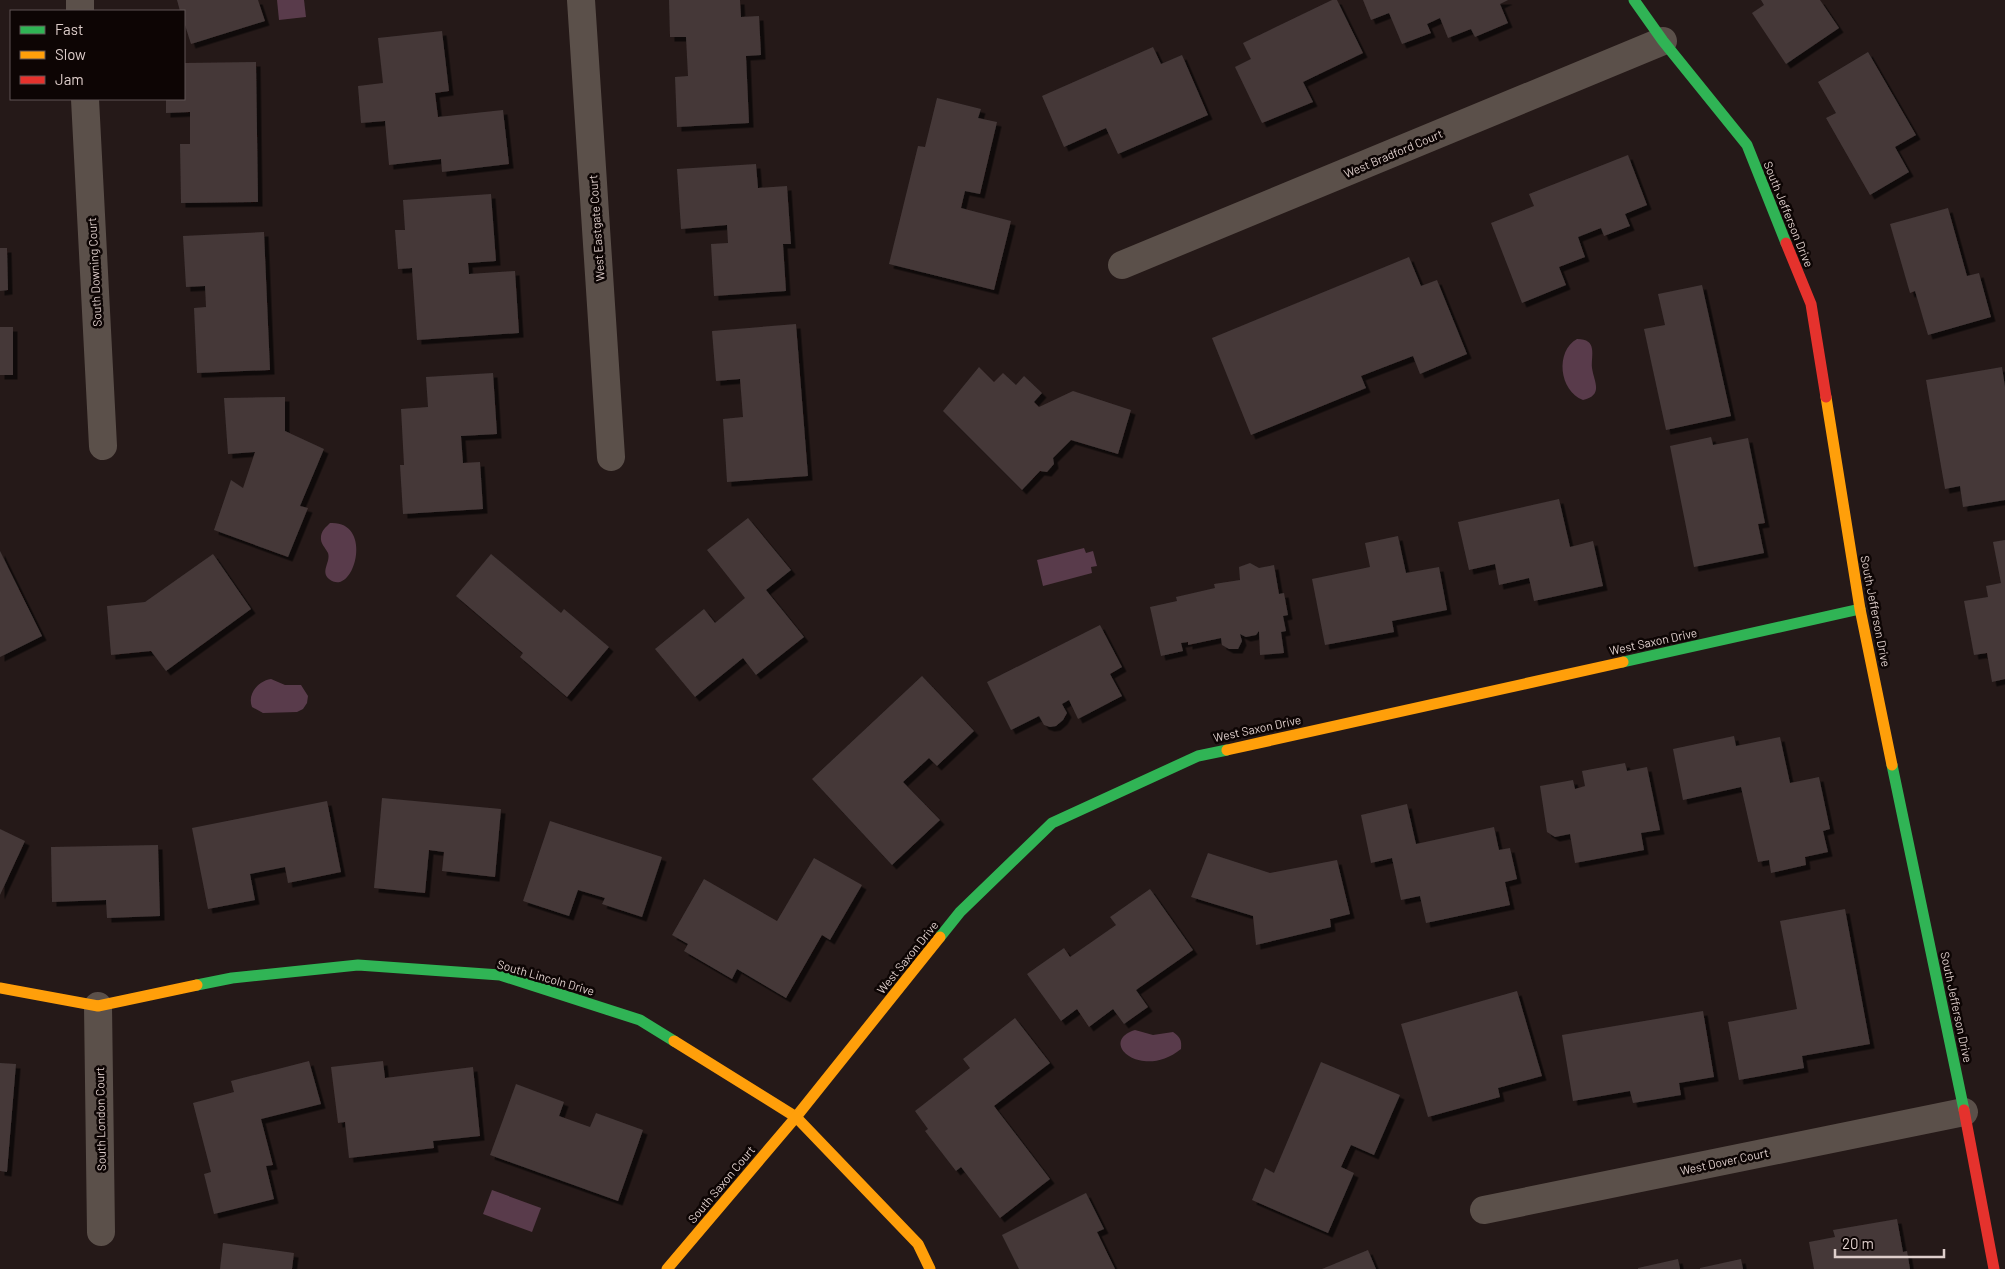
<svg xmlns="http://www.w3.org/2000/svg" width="2005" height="1269" viewBox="0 0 2005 1269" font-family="Barlow,sans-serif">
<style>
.water{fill:#593b4b}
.building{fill:#443838;filter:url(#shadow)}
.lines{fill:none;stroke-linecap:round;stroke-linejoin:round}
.street{stroke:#5b504a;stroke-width:28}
.fast{stroke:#30b455;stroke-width:11}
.slow{stroke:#ff9f0a;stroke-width:11}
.jam{stroke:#e5322d;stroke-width:11}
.labels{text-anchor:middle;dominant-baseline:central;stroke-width:5;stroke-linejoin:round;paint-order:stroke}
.street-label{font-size:12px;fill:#dececb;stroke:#0d0504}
</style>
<defs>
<filter id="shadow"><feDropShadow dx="4.5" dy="4.5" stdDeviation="0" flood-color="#0009"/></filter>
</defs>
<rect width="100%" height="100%" fill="#251918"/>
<g class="water">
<path d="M277 0H304L306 17 279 20Z"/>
<path d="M1577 339C1598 339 1591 355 1592 368 1594 382 1604 395 1583 400 1559 391 1555 351 1577 339Z"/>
<path d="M330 523C375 520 354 599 329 579 320 571 331 562 328 553 325 547 320 544 321 536 322 530 326 527 330 523Z"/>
<path d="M1084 548 1086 553 1093 551 1097 566 1091 567 1092 573 1043 586 1037 560Z"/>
<path d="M271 679 285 685H301L308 696 307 703 303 709 297 712 263 713 252 707C247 694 258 681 271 679Z"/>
<path d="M1135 1030 1153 1035 1173 1032C1180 1037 1182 1040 1181 1049 1142 1081 1097 1042 1135 1030Z"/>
<path d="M492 1190 541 1208 532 1232 483 1214Z"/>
</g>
<g class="building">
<path d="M177 0H258L265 21 191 44 184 22V11H180Z"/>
<path d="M669 0H740L741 17 759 16 761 55 746 56 749 123 677 127 675 77 688 76 686 37H670Z"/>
<path d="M1332 0H1337L1363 53 1303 82 1313 102 1262 123 1235 67 1251 59 1243 43Z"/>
<path d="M1363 0H1508L1500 4 1508 23 1475 37 1471 29 1448 38 1440 18 1427 24 1431 33 1402 44 1389 13 1371 20Z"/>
<path d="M1761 0H1820L1839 28 1786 64 1752 13 1764 5Z"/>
<path d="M442 31 449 91 435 93 438 117 503 110 509 164 442 172 441 159 389 165 385 121 361 123 358 86 383 83 378 38Z"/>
<path d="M1153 47 1161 64 1182 55 1208 115 1118 154 1106 128 1064 147 1042 96Z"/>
<path d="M1868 52 1916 135 1895 147 1909 172 1870 195 1826 118 1836 113 1818 82Z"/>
<path d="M256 62 258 202 181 203 180 144H190V112L166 113V99H184V63Z"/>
<path d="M937 98 981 109 978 118 997 122 980 194 965 191 961 208 1011 221 994 290 889 264 918 146 925 147Z"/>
<path d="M1628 155 1647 205 1625 214 1630 226 1604 236 1601 228 1578 237 1585 257 1559 267 1566 285 1522 303 1491 223 1534 206 1529 194Z"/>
<path d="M756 164 758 188 787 186 791 244H783L786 291 714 296 711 244 728 243 727 225 681 229 677 169Z"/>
<path d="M491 194 496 261 468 263 469 274 515 271 519 333 417 340 412 268 398 269 395 230H405L403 200Z"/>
<path d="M1948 208 1967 276 1979 273 1991 317 1928 335 1915 291 1910 293 1890 224Z"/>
<path d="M264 232 270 370 197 373 194 308 206 307 205 286 186 287 183 236Z"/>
<path d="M0 248H7L8 290 0 291Z"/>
<path d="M1409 257 1421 286 1437 280 1467 354 1420 374 1413 356 1361 376 1366 388 1251 435 1212 338Z"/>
<path d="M1702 285 1731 416 1666 430 1644 329 1665 325 1658 294Z"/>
<path d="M796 324 808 476 727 482 723 419 743 417 740 379 716 381 712 331Z"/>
<rect x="0" y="327" width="13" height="48"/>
<path d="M979 367 994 382 1003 373 1016 385 1024 376 1042 393 1034 402 1039 407 1073 391 1131 410 1118 454 1071 440 1053 458 1054 464 1047 472 1040 471 1022 490 943 411Z"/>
<path d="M2002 367 2005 387V500L1963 507 1960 486 1945 489 1926 380Z"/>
<path d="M493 373 497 434 461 436 463 463 480 462 483 509 403 514 400 465H404L401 409 428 407 426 377Z"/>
<path d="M285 397V431L324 449 300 506 308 508 288 557 214 530 231 480 243 488 255 452 228 454 224 398Z"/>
<path d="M1711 437 1713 445 1748 438 1765 523 1758 524 1764 553 1694 567 1670 446Z"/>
<path d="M1559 499 1570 547 1593 541 1603 586 1534 601 1529 578 1499 585 1495 564 1469 570 1458 522Z"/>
<path d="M748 518 791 570 766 590 804 637 756 675 743 658 695 697 655 649 704 609 715 623 745 598 707 550Z"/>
<path d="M1398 536 1406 573 1439 567 1447 610 1392 621 1394 632 1325 645 1312 579 1370 567 1365 543Z"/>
<path d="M2005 540V679L1992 682 1987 653 1974 655 1964 601 1988 597 1986 586 2001 583 1993 542Z"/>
<path d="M0 551 42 636 0 657Z"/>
<path d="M213 554 251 609 166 671 151 651 111 655 107 606 145 602Z"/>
<path d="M491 554 561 613 564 609 609 647 567 697 520 657 523 653 456 596Z"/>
<path d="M1250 563 1259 568 1274 565 1279 594 1284 593 1288 615 1283 616 1286 631 1281 632 1284 653 1260 655 1259 631 1256 635 1246 637 1240 634 1242 641 1238 649H1229L1222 645 1221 638 1188 645V642L1181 643 1183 651 1161 656 1150 607 1177 601 1176 597 1215 588 1214 584 1240 580 1239 567Z"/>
<path d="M1100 625 1122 667 1110 674 1122 696 1078 719 1069 700 1062 704 1067 713 1063 720 1056 726 1050 727 1044 725 1039 716 1011 730 987 682Z"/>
<path d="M922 676 974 731 937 766 929 758 903 782 940 820 892 865 812 779Z"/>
<path d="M1734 736 1736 746 1780 737 1790 783 1819 777 1830 829 1823 831 1828 852 1805 857 1806 865 1771 873 1769 860 1758 862 1741 787 1683 800 1673 749Z"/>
<path d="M1625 763 1627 771 1647 767 1660 830 1641 833 1644 850 1575 863 1570 834 1555 837 1547 832 1540 786 1573 780 1575 789 1585 786 1582 771Z"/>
<path d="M382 798 501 809 495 877 442 871 444 852 429 850 425 893 374 888Z"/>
<path d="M327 801 341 872 288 883 285 867 250 874 255 900 208 909 192 828Z"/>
<path d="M1407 804 1416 844 1494 827 1499 850 1510 848 1517 879 1505 882 1510 905 1426 923 1420 896 1401 900 1392 858 1371 863 1361 815Z"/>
<path d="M550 821 662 857 642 917 602 904 605 898 578 890 569 916 523 901Z"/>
<path d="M0 829 25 841 0 895Z"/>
<path d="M158 845 160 916 107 918 106 900 52 902 51 847Z"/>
<path d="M1208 853 1270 873 1337 860 1350 914 1330 919 1331 927 1256 945 1253 916 1191 897Z"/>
<path d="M814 858 862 885 830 940 822 935 786 998 737 969 732 979 684 951 688 944 672 935 704 879 777 921Z"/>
<path d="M1150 889 1193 950 1136 990 1148 1007 1124 1024 1113 1009 1089 1027 1077 1009 1061 1021 1027 974 1064 948 1070 957 1116 925 1110 917Z"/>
<path d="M1845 909 1870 1044 1802 1056 1804 1068 1739 1080 1728 1022 1797 1009 1780 921Z"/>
<path d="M1517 991 1542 1076 1498 1088 1500 1097 1428 1117 1401 1024Z"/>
<path d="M1703 1011 1714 1077 1679 1083 1681 1095 1633 1103 1630 1091 1573 1101 1562 1035Z"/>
<path d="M1015 1018 1050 1063 994 1106 1050 1179 1000 1218 961 1167 956 1171 925 1131 928 1129 915 1111 970 1068 963 1059Z"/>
<path d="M309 1061 321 1104 261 1119 273 1165 266 1166 274 1199 214 1214 204 1174 211 1172 193 1103 234 1092 231 1081Z"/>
<path d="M383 1061 385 1078 473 1067 480 1136 433 1141 434 1148 349 1158 345 1122 338 1123 331 1067Z"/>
<path d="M1321 1062 1400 1095 1374 1155 1351 1145 1341 1167 1354 1173 1328 1233 1252 1200 1265 1168 1274 1173Z"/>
<path d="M0 1063 16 1064 7 1172 0 1171Z"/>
<path d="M516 1084 564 1102 559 1116 590 1127 596 1113 643 1130 618 1201 490 1155Z"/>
<path d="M1086 1193 1104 1229 1097 1232 1115 1269H1019L1002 1235Z"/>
<path d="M1897 1219 1903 1252 1907 1251 1910 1269H1814L1809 1242 1835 1237 1833 1230Z"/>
<path d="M223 1243 294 1253 292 1269H220Z"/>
<path d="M1368 1250 1376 1269H1322Z"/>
<path d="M1678 1259 1680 1269H1638V1268Z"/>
<path d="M1741 1259 1743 1269H1700V1268Z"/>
</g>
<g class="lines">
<g class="street">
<path d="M80 0V11"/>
<path d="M581 0 611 457"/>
<path d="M85 99 103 446"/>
<path d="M1122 265 1663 41"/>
<path d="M98 1006 101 1232"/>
<path d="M1484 1210 1964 1112"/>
</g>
<g class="fast">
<path d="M1634 0 1663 41 1747 145 1786 243"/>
<path d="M1623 662 1860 609"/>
<path d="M1892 765 1964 1110"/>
<path d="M940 937 960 912 1052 823 1198 756 1227 750"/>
<path d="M197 985 232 978 358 965 500 975 640 1020 674 1041"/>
</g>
<g class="slow">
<path d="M1826 397 1860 609 1892 765"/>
<path d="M1227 750 1623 662"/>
<path d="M0 988 98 1006 197 985"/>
<path d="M674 1041 796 1117 918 1244 930 1269"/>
<path d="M667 1269 796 1117 940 937"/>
</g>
<g class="jam">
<path d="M1786 243 1811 304 1826 397"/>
<path d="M1964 1110 1994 1269"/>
</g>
</g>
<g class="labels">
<g class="street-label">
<text transform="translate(1393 153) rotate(-23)">West Bradford Court</text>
<text transform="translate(1789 214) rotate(68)">South Jefferson Drive</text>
<text transform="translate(596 228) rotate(-94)">West Eastgate Court</text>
<text transform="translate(94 272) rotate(-93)">South Downing Court</text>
<text transform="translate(1876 611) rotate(79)">South Jefferson Drive</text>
<text transform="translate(1653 641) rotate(-12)">West Saxon Drive</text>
<text transform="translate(1257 728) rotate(-12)">West Saxon Drive</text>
<text transform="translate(907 957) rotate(-51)">West Saxon Drive</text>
<text transform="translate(546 977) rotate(16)">South Lincoln Drive</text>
<text transform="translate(1957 1007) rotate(78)">South Jefferson Drive</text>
<text transform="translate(100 1119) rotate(-91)">South London Court</text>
<text transform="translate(1724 1161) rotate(-12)">West Dover Court</text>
<text transform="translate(721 1184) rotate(-50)">South Saxon Court</text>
</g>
</g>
<rect x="10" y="10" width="175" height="90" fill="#0d0504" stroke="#615554"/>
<rect x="20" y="26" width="25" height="8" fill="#30b455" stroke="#615554"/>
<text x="55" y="35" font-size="15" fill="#dececb">Fast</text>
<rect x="20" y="51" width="25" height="8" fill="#ff9f0a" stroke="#615554"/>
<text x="55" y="60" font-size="15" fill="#dececb">Slow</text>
<rect x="20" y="76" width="25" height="8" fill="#e5322d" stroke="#615554"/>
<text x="55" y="85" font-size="15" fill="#dececb">Jam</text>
<path d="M1835 1249v8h109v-8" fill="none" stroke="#dececb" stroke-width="2.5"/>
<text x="1842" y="1249" font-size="15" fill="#dececb" stroke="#0d0504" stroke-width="4" paint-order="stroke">20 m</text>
</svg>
